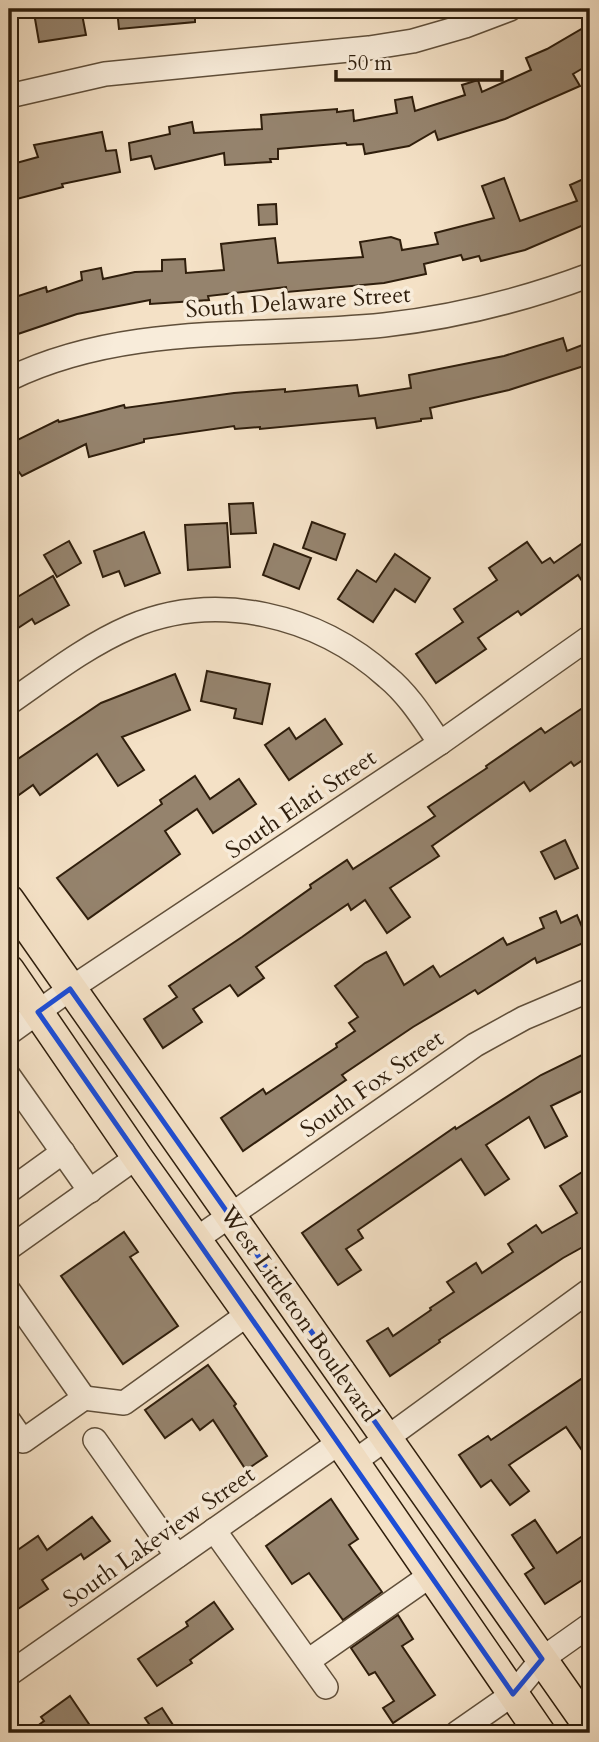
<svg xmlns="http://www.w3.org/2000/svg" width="599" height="1742" viewBox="0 0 599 1742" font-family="Cardo,serif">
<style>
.building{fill:#95836d;stroke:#2f1e0c;stroke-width:2}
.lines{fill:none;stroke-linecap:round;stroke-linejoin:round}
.minor-casing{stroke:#604f3a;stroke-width:26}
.major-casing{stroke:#2f1e0c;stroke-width:33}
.minor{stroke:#f8ecda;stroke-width:23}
.major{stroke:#f4e1c6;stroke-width:30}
.marked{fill:none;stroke:#1d4ed8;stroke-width:5;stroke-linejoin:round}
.labels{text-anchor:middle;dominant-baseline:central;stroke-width:7;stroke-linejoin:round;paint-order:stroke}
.street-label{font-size:24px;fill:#2f1e0c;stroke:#f8ecda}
</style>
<rect width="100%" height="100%" fill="#f4e1c6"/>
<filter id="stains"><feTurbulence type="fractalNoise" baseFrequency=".00286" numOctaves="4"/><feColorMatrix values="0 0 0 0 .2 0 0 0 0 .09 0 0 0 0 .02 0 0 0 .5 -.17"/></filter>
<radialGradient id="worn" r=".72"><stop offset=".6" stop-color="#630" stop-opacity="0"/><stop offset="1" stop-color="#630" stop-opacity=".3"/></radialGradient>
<g class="building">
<path d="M63 9H81L86 35 39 42 34 13Z"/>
<path d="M117 9H195V22L119 29Z"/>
<path d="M590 24V64L573 74 580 86 505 119 438 140 435 131 409 146 365 154 363 144 347 145 346 143 278 149V159H270L271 162 225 165 224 153 155 169 151 156 131 160 129 143 170 134 169 127 192 122 194 133 262 129 261 115 337 109V112L353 110 354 121 397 113 395 100 412 97 415 111 465 95 462 85 478 80 482 92 531 70 526 58 547 49Z"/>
<path d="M102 132 106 151 116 150 120 172 62 184 63 187 9 201V165L38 157 34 145Z"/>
<path d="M590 176V229L588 223 525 250 481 261 479 256 463 260 461 255 424 264 426 274 384 283 287 292 286 287 208 296 209 300 150 304V300L77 314 9 337V299L46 287 47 292 82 280 81 272 101 268 103 279 135 272 162 271V260L185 259 186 273 224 270 221 244 275 238 278 263 363 257 360 242 391 237 400 240 402 250 438 244 435 233 494 218 482 186 504 178 520 221 577 201 570 185Z"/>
<path d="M276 204 277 224 259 225 258 205Z"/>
<path d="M563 338 567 351 590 342V364L509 390 430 408 432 418 421 419V421L377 428 375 418 260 429V427L235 429 234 426 144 439V442L89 457 86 444 22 476 19 472 9 479V444L58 420 59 422 124 405 125 408 234 393 285 389V392L357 385 359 396 411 388 409 375 504 356Z"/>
<path d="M253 503 256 533 231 534 229 504Z"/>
<path d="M312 522 345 534 336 560 303 548Z"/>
<path d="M227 523 230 567 188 570 185 525Z"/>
<path d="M144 532 160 573 125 586 119 571 103 577 94 551Z"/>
<path d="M590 538V593L578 575 521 615 518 611 478 638 486 649 436 683 416 654 463 622 454 609 497 580 489 568 527 542 542 563 550 558 554 563Z"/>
<path d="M69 541 81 563 57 577 44 555Z"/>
<path d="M274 544 311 558 299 589 263 575Z"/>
<path d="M395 554 430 578 415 602 395 589 373 622 338 599 357 570 376 582Z"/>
<path d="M53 576 69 605 35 624 32 619 9 634V602Z"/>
<path d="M207 671 270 684 262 724 234 718 236 709 201 701Z"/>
<path d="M175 674 190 710 122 737 144 770 118 786 97 754 40 795 33 785 9 802V765L101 703Z"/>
<path d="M590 703V755L574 766 571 762 530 791 524 782 432 846 439 856 390 888 410 917 387 933 365 900 351 910 348 904 256 967 264 978 238 996 230 985 193 1009 202 1022 163 1048 144 1019 177 997 169 986 242 937 311 888 310 885 347 860 353 869 435 816 428 807 487 768 486 766 541 728 545 733Z"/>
<path d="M325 719 342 744 289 780 265 745 289 728 296 739Z"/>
<path d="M195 776 210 799 239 779 256 804 213 833 197 809 165 831 180 854 88 919 57 878 162 804 160 800Z"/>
<path d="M565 840 578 868 555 879 541 852Z"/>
<path d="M556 911 561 923 577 915 588 941 537 963 535 958 478 994 475 990 413 1027 342 1075 346 1080 243 1151 221 1118 263 1089 266 1094 337 1047 336 1044 355 1031 349 1023 358 1017 335 986 365 963 386 952 404 985 433 966 440 977 503 938 507 945 544 928 540 918Z"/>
<path d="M590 1051V1087L551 1106 567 1136 545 1148 529 1117 486 1145 509 1179 485 1195 461 1159 358 1230 363 1238 346 1249 361 1270 338 1285 302 1233 455 1127 456 1129 541 1075Z"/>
<path d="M590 1167V1243L563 1258 439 1340 440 1342 390 1376 367 1341 388 1328 393 1336 431 1310 430 1308 454 1292 447 1282 476 1263 482 1273 513 1252 508 1244 536 1225 542 1233 577 1213 560 1186Z"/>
<path d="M124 1232 138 1252 130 1257 178 1326 123 1364 61 1276Z"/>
<path d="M208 1365 236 1404 234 1406 267 1456 246 1470 213 1420 200 1430 192 1419 165 1438 145 1410Z"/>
<path d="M590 1373V1462L566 1427 509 1465 529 1491 510 1505 491 1480 481 1487 459 1455 488 1436 491 1440Z"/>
<path d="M331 1499 358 1539 349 1545 382 1592 343 1620 309 1573 292 1584 266 1546Z"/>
<path d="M92 1517 110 1541 84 1559 81 1554 42 1580 48 1589 9 1615V1556L38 1536 47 1550Z"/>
<path d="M535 1520 557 1553 590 1531V1575L545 1604 525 1574 534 1568 512 1535Z"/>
<path d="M214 1602 233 1629 190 1660 192 1663 157 1686 138 1659 188 1626 186 1622Z"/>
<path d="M398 1615 413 1639 402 1646 435 1695 393 1723 383 1708 394 1701 375 1672 369 1675 351 1648Z"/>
<path d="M70 1696 95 1733H28L44 1721 41 1717Z"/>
<path d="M162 1708 173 1725 160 1733H155L145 1718Z"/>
</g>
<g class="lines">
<g class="minor-casing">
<g id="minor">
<path d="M9 96 105 74 369 48 413 41 465 26 510 9"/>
<path d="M9 379C126 322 259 338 384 325 454 317 524 300 590 275"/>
<path d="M9 703C48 676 86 646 130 627 217 590 318 615 387 677 409 695 424 720 440 743"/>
<path d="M9 1033 70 989 440 743 590 637"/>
<path d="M9 1076 90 1191"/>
<path d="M9 1191 63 1152"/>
<path d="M195 1240 475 1045 524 1018 590 990"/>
<path d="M9 1248 137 1157"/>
<path d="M9 1291 84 1398 23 1441 9 1421"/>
<path d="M84 1398 124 1403 248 1314"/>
<path d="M95 1440 177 1556"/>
<path d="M354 1462 590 1290"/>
<path d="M214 1530 326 1687"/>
<path d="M308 1661 431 1575"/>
<path d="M9 1674 340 1442"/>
<path d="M457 1733 513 1694 542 1659 590 1625"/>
</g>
</g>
<g class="major-casing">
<g id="major">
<path d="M9 900 590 1728"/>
<path d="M9 970 137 1157 340 1442 540 1733"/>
</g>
</g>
<use href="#minor" class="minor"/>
<use href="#major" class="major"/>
</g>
<path class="marked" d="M70 989 542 1659 513 1694 38 1012Z"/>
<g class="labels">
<g class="street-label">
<text transform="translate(298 302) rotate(-4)">South Delaware Street</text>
<text transform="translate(301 804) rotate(-34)">South Elati Street</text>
<text transform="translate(372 1084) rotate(-35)">South Fox Street</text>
<text transform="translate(299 1314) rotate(55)">West Littleton Boulevard</text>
<text transform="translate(159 1537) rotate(-35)">South Lakeview Street</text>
</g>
</g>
<rect width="599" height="1742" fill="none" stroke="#f4e1c6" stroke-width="35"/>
<rect x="10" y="10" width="578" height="1721" fill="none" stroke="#2f1e0c" stroke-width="3.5"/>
<rect x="18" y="18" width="564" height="1707" fill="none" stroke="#2f1e0c" stroke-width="2"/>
<path d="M336 70v10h166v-10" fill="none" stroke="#2f1e0c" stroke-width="3.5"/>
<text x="347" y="70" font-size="21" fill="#2f1e0c" stroke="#f8ecda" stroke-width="5" paint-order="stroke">50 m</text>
<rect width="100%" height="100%" filter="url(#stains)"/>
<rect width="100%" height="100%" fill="url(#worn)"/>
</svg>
